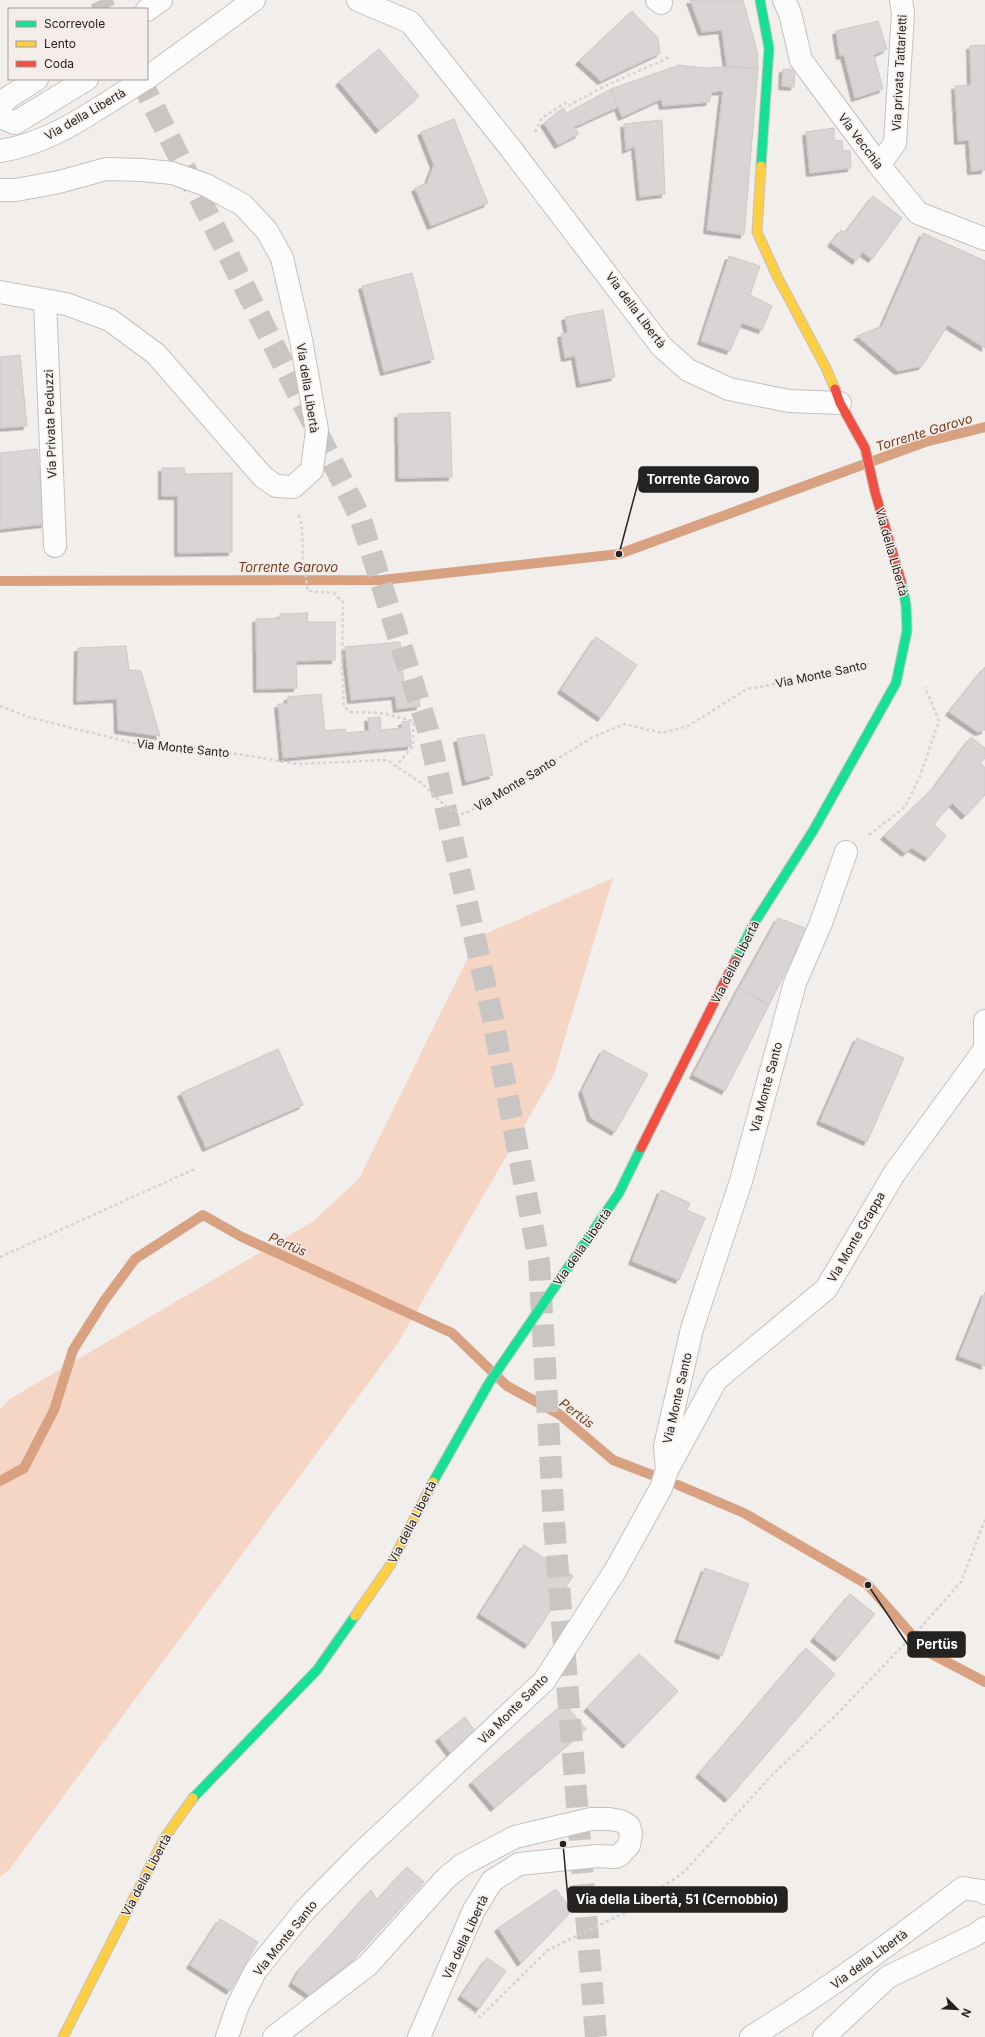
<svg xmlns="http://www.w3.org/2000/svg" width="985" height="2037" viewBox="0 0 985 2037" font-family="Inter,sans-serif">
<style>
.green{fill:#f5d6c4}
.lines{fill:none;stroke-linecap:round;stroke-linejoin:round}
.stream{stroke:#d8a282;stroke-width:10}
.building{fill:#d8d5d4;stroke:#ccc9c8;filter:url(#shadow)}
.highway-tunnel{stroke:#c8c5c3;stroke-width:22;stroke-dasharray:22 11;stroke-linecap:butt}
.street-casing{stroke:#c4c2c0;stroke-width:24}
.fast-casing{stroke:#c4c2c0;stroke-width:11}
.slow-casing{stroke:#c4c2c0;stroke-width:11}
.jam-casing{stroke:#c4c2c0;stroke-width:11}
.path{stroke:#d3d3d2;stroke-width:2.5;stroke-dasharray:3 3;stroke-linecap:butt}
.street{stroke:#fdfcfc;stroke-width:22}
.fast{stroke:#16e098;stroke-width:9}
.slow{stroke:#ffcf43;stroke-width:9}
.jam{stroke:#f24e42;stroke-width:9}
.labels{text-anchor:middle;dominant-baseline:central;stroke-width:3;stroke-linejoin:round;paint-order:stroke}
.street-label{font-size:12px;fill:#252321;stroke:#f4ede9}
.water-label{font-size:13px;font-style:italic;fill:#713e1d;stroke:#f4ede9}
.leader{fill:none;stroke:#252321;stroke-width:1.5}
.callout-dot{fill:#252321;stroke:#f4ede9;stroke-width:1.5}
.callout{fill:#252321;stroke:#252321;stroke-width:1.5}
.callout-label{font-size:13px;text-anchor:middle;font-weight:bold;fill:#fff}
</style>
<defs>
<filter id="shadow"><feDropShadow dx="-3.5" dy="3.5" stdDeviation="0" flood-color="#0004"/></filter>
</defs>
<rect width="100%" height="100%" fill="#f1eeec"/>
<path class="green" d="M613 878 554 1074 398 1343 9 1870 0 1877V1410L8 1400 312 1222 359 1179 478 937Z"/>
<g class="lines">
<g class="stream">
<path d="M0 581 382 580 619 554 925 442 985 427"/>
<path d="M0 1481 24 1468 54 1410 73 1350 104 1301 135 1259 203 1215 242 1237 452 1333 507 1386 559 1414 613 1460 652 1475"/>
<path d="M678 1485 744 1513 868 1585 926 1651 985 1682"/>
</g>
</g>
<g class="building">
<path d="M690 0H743L757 51 758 68 727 67 722 30 702 32Z"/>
<path d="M632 11 658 38 660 53 601 81 579 61Z"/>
<path d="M878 21 887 49 874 55 883 89 855 98 844 55 840 56 836 31Z"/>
<path d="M985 45V170L971 171 969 140 958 141 955 86 971 85 970 46Z"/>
<path d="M379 49 419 96 379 130 339 82Z"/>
<path d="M679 65 705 68 727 67 758 68 744 235 707 230 723 91 712 92 709 102 663 106 661 99 622 117 618 107 611 89Z"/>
<path d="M783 69 795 70 794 87 782 86Z"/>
<path d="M611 89 618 107 574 127 579 134 558 145 544 123 563 108 567 113Z"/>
<path d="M454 119 488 203 431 226 415 188 427 183 434 165 421 132Z"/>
<path d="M662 120 665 194 640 197 635 146 626 150 624 124Z"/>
<path d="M834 128V140L842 141 843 151 850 150 851 168 810 173 806 132Z"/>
<path d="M873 196 902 218 872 259 862 252 856 261 831 243 841 230 845 233Z"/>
<path d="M923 233 985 261V348L948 325 922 366 898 371 857 336 882 326Z"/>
<path d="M729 256 760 266 750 295 772 306 762 330 742 323 730 351 701 341Z"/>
<path d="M412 273 434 359 384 372 362 286Z"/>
<path d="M603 310 615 377 580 384 575 356 565 358 561 334 568 333 565 317Z"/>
<path d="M20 355 27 426 0 428V357Z"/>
<path d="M450 412 452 477 399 478 398 414Z"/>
<path d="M37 449 45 524 0 529V453Z"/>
<path d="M162 468H184L185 474 232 473V552L178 553V496H162Z"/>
<path d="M308 613 307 622H335V660L296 661 297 688 257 689 256 619 280 618V614Z"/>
<path d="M596 637 637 665 601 718 561 690Z"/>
<path d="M400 642 404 686 418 685 420 706 397 709 395 696 351 700 345 647Z"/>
<path d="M126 646 129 670 141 671 160 736 118 730 117 699 77 701 78 648Z"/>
<path d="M985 667V730L978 732 949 712Z"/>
<path d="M321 694 325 731 345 729 346 733 369 731 368 718 380 717 381 730 402 728V722L409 721 411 746 283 758 278 704H287L288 697Z"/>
<path d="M484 734 493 775 466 782 457 739Z"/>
<path d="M971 737 985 748V758L981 763 985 768V795L965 816 952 803 934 824 946 836 928 858 912 848 905 853 884 836 935 786Z"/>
<path d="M778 918 807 929 769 1005 739 988Z"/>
<path d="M739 988 769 1005 725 1091 693 1075Z"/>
<path d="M857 1038 904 1058 867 1142 820 1121Z"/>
<path d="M278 1049 303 1105 206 1148 181 1093Z"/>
<path d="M603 1050 648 1074 615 1132 591 1118 582 1091Z"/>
<path d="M661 1190 690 1203 687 1210 705 1218 679 1280 632 1261Z"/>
<path d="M985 1292V1366L959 1356Z"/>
<path d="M524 1545 573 1576 528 1645 480 1614Z"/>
<path d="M705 1568 749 1584 722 1656 678 1639Z"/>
<path d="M850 1594 875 1614 838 1658 814 1638Z"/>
<path d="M806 1648 835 1674 728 1799 699 1774Z"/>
<path d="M639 1654 678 1691 626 1745 587 1708Z"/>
<path d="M564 1703 586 1729 494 1808 472 1782Z"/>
<path d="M465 1717 477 1734 451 1754 439 1738Z"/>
<path d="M407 1867 424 1882 353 1960 309 1995 292 1983 300 1969 371 1890 377 1900Z"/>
<path d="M556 1889 572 1911 521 1963 498 1928Z"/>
<path d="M220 1919 258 1942 230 1991 190 1965Z"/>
<path d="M487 1958 506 1971 479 2009 461 1996Z"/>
</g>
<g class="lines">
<g class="highway-tunnel">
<path d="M101 0 105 9"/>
<path d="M140 79 360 517 428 730 492 1015 539 1261 554 1523 596 2037"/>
</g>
<g class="street-casing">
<g id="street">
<path d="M358 0 410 22 511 149 662 347 688 370 729 389 789 401 840 403"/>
<path d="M657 0 661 3"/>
<path d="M784 0 790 13 801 60 879 165 918 213 985 239"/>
<path d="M147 10 161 0"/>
<path d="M147 78 254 0"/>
<path d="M0 108 6 99 37 79"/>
<path d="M0 117 15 123 87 79"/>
<path d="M0 151C54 143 99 107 145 79"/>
<path d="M879 165 895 143 903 13 901 0"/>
<path d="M0 190H16L59 182 106 169 142 170 172 173 206 185 243 205 267 231 282 258 301 340 317 430 312 470 293 487 276 486 263 477 156 354 110 320 66 304 0 292"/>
<path d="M45 301 55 546"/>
<path d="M667 1470 716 1380 826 1289 894 1174 985 1049V1021"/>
<path d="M227 2037 238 2005 256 1970 305 1910 359 1855 544 1681 615 1571 661 1488 667 1470 665 1446 692 1329 741 1181 795 983 821 923 846 852"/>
<path d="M274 2037 368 1965 446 1878 462 1865 515 1837 591 1819H609L621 1821 629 1826 631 1834 629 1845 620 1855 615 1857 597 1856 519 1864 492 1881 474 1910 419 2037"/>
<path d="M751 2037C825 1991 895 1941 963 1888L982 1891 985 1893"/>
<path d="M824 2037 888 1977 975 1935 985 1928"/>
</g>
</g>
<g class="fast-casing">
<g id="fast">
<path d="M760 0 769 48 761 166"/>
<path d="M735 961 753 925 813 831 896 683 907 631 906 605 901 581"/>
<path d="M433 1482 489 1383 619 1193 641 1148"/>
<path d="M193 1798 317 1670 355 1616"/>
</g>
</g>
<g class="slow-casing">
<g id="slow">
<path d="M761 166 757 232 778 278 826 368 835 389"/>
<path d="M355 1616 391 1564 433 1482"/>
<path d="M63 2037 165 1837 193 1798"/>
</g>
</g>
<g class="jam-casing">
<g id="jam">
<path d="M835 389 840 403 865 448 875 492 901 581"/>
<path d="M641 1148 735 961"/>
</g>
</g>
<g class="path">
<path d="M535 132 542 118 565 103 568 106 605 86 670 57"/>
<path d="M299 515 302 528 303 561 308 591 334 593 343 602 342 670 344 706 350 712 382 713 413 721V746L396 766"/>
<path d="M0 706 31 718 142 745 201 748 298 764 387 760 421 783 450 810 464 814 501 794 591 738 624 724 662 733 688 726 747 689 824 675 871 663"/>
<path d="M869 835 905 807 920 776 939 721 925 687"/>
<path d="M0 1257 197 1168"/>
<path d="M464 2005 480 2017 548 1950 628 1911 684 1872 774 1773 834 1717 921 1627 961 1582 985 1520"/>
</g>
<use href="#street" class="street"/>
<use href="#fast" class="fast"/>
<use href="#slow" class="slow"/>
<use href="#jam" class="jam"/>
</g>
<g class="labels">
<g class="street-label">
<text transform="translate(899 73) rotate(-87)">Via privata Tattarletti</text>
<text transform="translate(85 114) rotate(-30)">Via della Libertà</text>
<text transform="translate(861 141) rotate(53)">Via Vecchia</text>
<text transform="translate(636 310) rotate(53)">Via della Libertà</text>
<text transform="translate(308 388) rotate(81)">Via della Libertà</text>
<text transform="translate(50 424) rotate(-92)">Via Privata Peduzzi</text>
<text transform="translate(892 552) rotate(74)">Via della Libertà</text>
<text transform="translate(821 674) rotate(-12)">Via Monte Santo</text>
<text transform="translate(183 748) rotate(6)">Via Monte Santo</text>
<text transform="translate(515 784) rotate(-31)">Via Monte Santo</text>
<text transform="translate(735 962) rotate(-63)">Via della Libertà</text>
<text transform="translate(766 1087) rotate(-75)">Via Monte Santo</text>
<text transform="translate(856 1237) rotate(-60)">Via Monte Grappa</text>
<text transform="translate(582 1247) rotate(-55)">Via della Libertà</text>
<text transform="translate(677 1398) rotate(-77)">Via Monte Santo</text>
<text transform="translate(412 1522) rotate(-63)">Via della Libertà</text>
<text transform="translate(513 1709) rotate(-45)">Via Monte Santo</text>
<text transform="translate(146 1875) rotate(-62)">Via della Libertà</text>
<text transform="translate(465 1937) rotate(-65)">Via della Libertà</text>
<text transform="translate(285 1938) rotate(-51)">Via Monte Santo</text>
<text transform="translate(869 1959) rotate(-36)">Via della Libertà</text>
</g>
<g class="water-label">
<text transform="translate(924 432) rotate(-17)">Torrente Garovo</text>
<text x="288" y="567">Torrente Garovo</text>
<text transform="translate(288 1244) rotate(24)">Pertüs</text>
<text transform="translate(577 1413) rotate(37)">Pertüs</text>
</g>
</g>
<path class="leader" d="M619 554L639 479M868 1585L908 1645M563 1844L568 1899"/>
<g class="callout-dot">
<circle cx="619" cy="554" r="4"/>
<circle cx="868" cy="1585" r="4"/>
<circle cx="563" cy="1844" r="4"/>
</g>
<g class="callout">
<rect x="639" y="467" width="119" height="25" rx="4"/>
<rect x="908" y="1632" width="57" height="25" rx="4"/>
<rect x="568" y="1887" width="219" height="25" rx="4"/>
</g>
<g class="callout-label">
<text x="698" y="484">Torrente Garovo</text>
<text x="937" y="1649">Pertüs</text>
<text x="677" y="1904">Via della Libertà, 51 (Cernobbio)</text>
</g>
<rect x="8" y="8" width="140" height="72" fill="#f4ede9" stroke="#a19c99"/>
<rect x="16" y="21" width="20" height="6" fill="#16e098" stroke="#a19c99"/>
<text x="44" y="28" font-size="12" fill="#252321">Scorrevole</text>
<rect x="16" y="41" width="20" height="6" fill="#ffcf43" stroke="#a19c99"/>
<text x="44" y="48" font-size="12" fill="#252321">Lento</text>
<rect x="16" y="61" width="20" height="6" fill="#f24e42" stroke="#a19c99"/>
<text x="44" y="68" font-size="12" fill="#252321">Coda</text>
<g transform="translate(957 2009) rotate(114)" stroke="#f4ede9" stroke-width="3" paint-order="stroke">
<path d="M0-3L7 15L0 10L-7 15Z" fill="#252321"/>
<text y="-6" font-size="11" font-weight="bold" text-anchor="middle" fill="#252321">N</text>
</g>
</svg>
